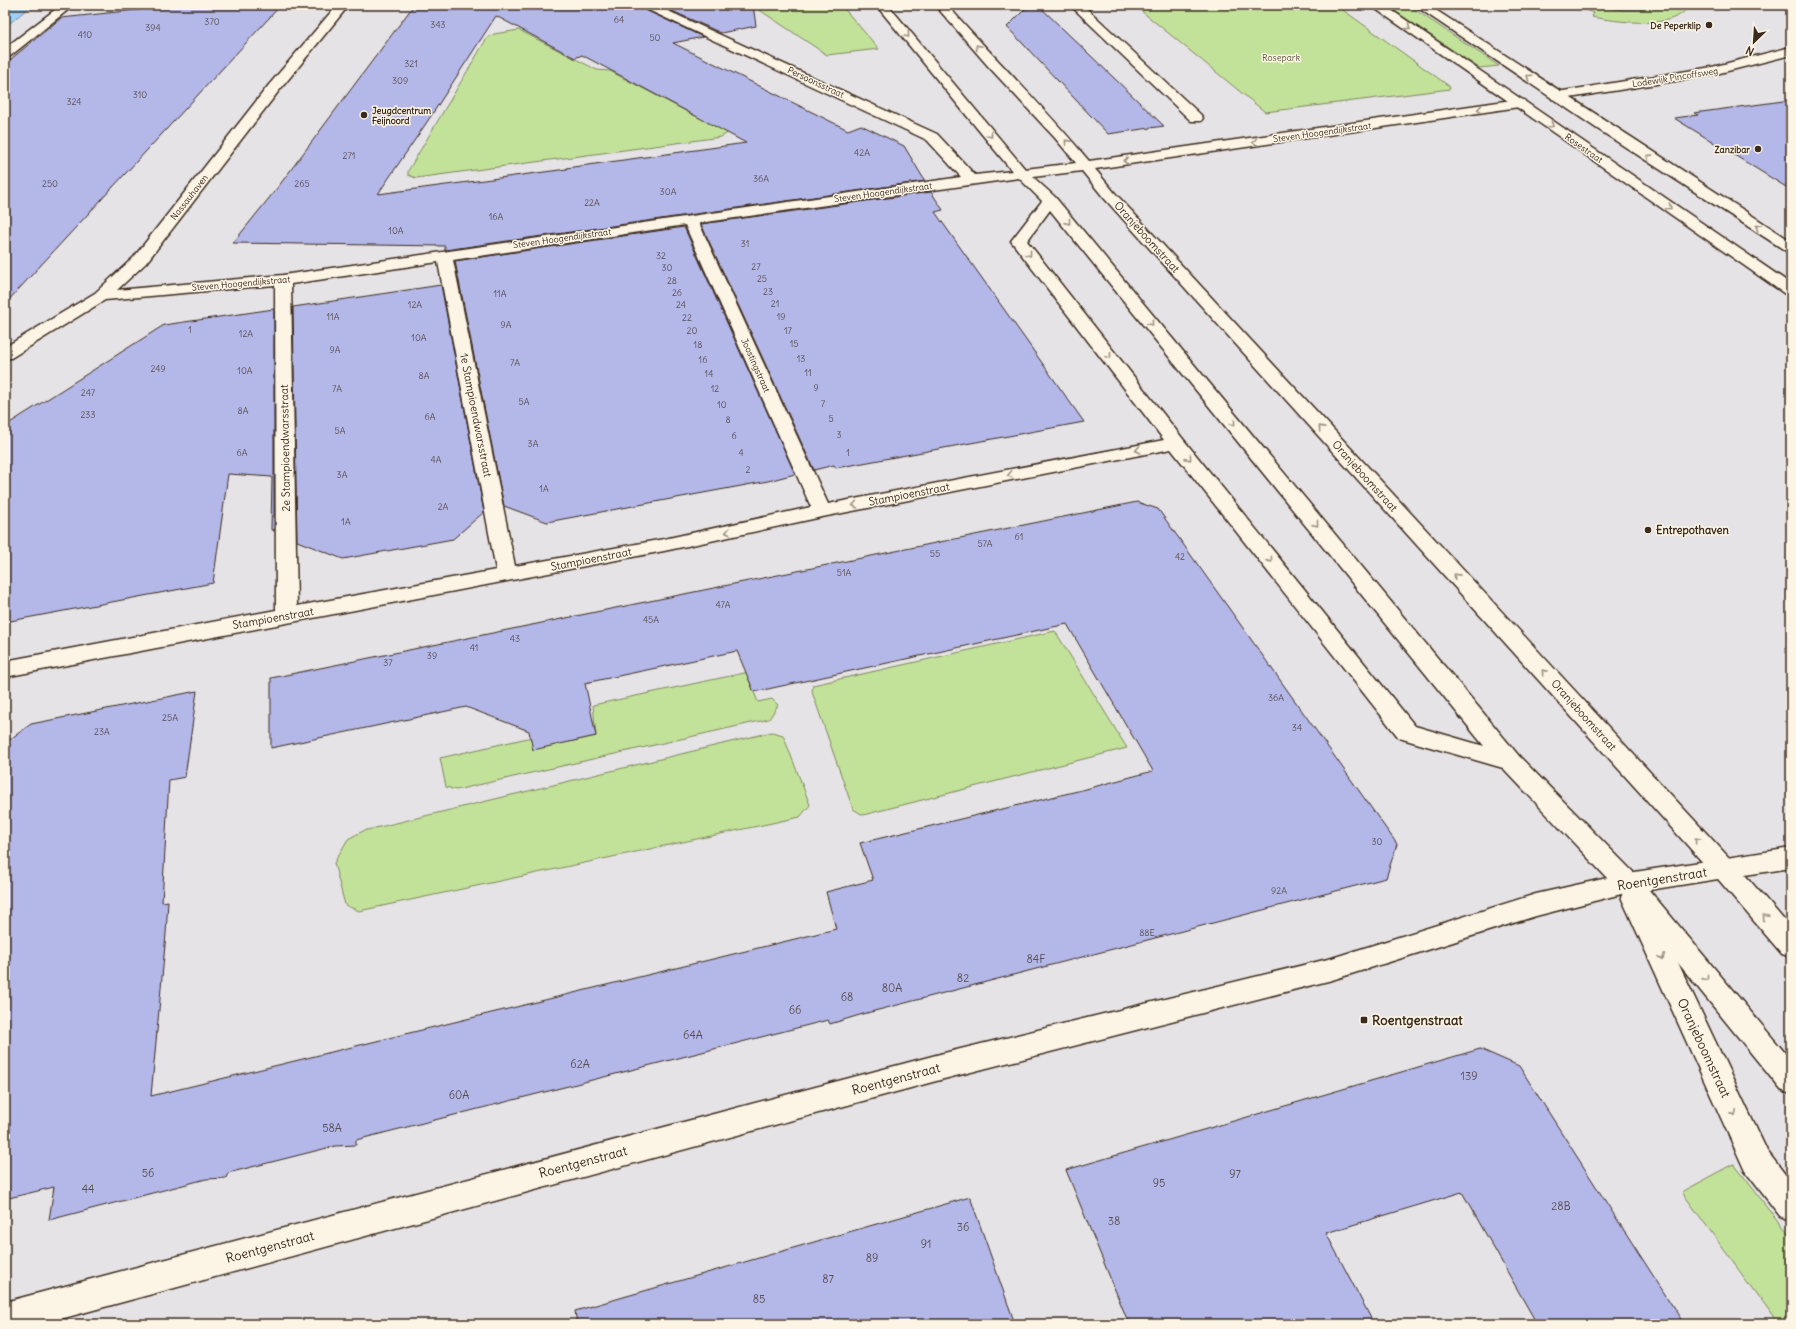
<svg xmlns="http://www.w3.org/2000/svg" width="1796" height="1329" viewBox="0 0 1796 1329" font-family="Delius,sans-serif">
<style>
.green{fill:#c2e29a;stroke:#7e865c}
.water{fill:#9bd3fa;stroke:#758fa2}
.building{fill:#b4b8e9;stroke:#3b2a1e;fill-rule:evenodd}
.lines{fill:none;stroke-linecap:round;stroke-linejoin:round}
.lane-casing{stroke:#3b2a1e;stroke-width:3}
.street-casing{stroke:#3b2a1e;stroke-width:3}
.secondary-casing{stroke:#3b2a1e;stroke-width:3}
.lane{fill:#fcf5e5;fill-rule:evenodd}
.street{fill:#fcf5e5;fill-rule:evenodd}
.secondary{fill:#fcf5e5;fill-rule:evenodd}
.oneway{stroke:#9c9082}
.poi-dot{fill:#3b2a1e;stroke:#fcf5e5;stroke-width:1.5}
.labels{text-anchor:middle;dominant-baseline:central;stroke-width:3;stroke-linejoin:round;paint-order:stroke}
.number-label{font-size:9px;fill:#594e51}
.far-poi-label{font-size:9px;font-weight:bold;fill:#3b2a1e;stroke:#fcf5e5;text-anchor:end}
.far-park-label{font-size:9px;fill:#5d583d;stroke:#fcf5e5}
.far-street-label{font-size:9px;fill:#3b2a1e;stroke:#fcf5e5}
.street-label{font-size:11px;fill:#3b2a1e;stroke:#fcf5e5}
.poi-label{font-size:11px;font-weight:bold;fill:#3b2a1e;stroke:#fcf5e5;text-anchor:start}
.near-number-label{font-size:11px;fill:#594e51}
.near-street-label{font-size:13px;fill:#3b2a1e;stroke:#fcf5e5}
.near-poi-label{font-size:13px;font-weight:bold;fill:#3b2a1e;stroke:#fcf5e5;text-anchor:start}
</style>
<rect width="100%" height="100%" fill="#e6e3e6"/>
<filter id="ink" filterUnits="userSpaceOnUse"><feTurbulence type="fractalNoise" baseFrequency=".025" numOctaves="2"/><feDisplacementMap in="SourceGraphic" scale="8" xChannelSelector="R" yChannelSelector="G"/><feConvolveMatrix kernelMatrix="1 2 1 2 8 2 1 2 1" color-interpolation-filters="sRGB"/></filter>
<g filter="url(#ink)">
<g class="green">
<path d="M752 5H841L879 49 827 55Z"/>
<path d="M1134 5H1336L1449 86 1450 89 1265 112Z"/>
<path d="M1386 5H1408L1499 66 1479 68Z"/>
<path d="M1569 5H1589L1623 10H1640L1653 5H1688V6C1676 31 1614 21 1592 17L1594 13Z"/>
<path d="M519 30 597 70 610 71 693 115 700 113 731 131 721 137 416 178 408 175V171L487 38 494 34Z"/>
<path d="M1055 631 1127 748 863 815 853 809 812 692 813 685Z"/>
<path d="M749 672V680L758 702 772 699 778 705 769 719 456 790 446 787 440 758 567 729 569 742 596 736 593 705Z"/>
<path d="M772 732 783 735 810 805 800 817 359 911 345 905 334 863 348 839 363 831Z"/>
<path d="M1734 1164 1791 1238V1324H1778L1682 1192Z"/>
</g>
<path class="water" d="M5 5H32L5 27Z"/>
<g class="building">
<path d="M183 5H281L5 304V64L61 18Z"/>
<path d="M414 5H638L641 8 703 37 673 43 848 130 861 125 904 146 925 181 445 250V246L233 243 278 187ZM496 16 575 58 582 55 746 143 566 168 567 169 378 194 429 119Z"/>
<path d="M659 5H753L756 26 721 33Z"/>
<path d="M1029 5H1038L1164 126 1108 134 1007 27Z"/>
<path d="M1791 100V190L1674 118 1698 115 1694 113Z"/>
<path d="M931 192 943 210 935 212 1084 422 836 468 834 465 814 470 701 224Z"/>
<path d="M684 227 795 474 768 481 547 522 504 506 455 261Z"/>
<path d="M441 285 484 512 453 539 343 559 297 541 293 307Z"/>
<path d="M274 309V531L271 530 272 477 228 474 213 583 5 622V426L164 325Z"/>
<path d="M1137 502 1158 509 1397 844 1386 878 863 1014 830 1024 828 1020 356 1140V1145L335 1146 228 1173 226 1178 206 1179 49 1220 54 1187 5 1199V743L31 724 197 691 185 777 169 780 162 902 168 901 166 934 151 1096 836 929 826 892 873 880 860 843 1086 789 1153 771 1067 624 754 692 737 651 585 683 596 736 533 750 529 731 466 707 271 748V678Z"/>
<path d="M1480 1049 1519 1066 1684 1324H1537L1462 1192 1326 1233 1374 1324H1129L1066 1170Z"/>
<path d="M970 1197 1015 1324H577L575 1311Z"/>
</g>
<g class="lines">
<g class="lane-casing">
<g id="lane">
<path d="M1070 5H1083L1201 115 1203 118 1201 121H1191Z"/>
<path d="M1634 887 1643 890 1647 897 1767 1151 1791 1182V1221L1780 1216 1745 1171 1621 897 1625 890Z"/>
</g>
</g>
<g class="street-casing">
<g id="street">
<path d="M61 5H74L9 57 5 58V48Z"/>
<path d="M337 5H349L278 92 146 263 117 290 283 275 961 177 927 140 642 7 640 5H655L937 134 975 175 1012 171 876 5H888L1025 169 1076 163 1055 138 988 66 935 5H947C994 58 1044 107 1089 161L1519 99 1524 100 1526 103 1524 106 1519 107 1095 169 1114 192 1733 862 1737 869 1733 876 1724 879 1715 876 1104 198 1082 171 1033 177 1055 197 1519 756 1637 876 1641 883 1637 890 1536 916 1332 980 940 1080 42 1324H5V1302L940 1054 1332 958 1536 894 1607 878 1503 768 1399 738 1171 449 822 517 664 551 5 677V661L276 610 275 285 105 300 11 358 5 359V347L95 293 134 257 268 86ZM1019 178 1042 201 1011 241 1164 440 828 504 699 223ZM1050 210 1484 746 1415 726 1183 439 1027 241ZM685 225 811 507 664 539 515 566 453 260ZM438 262 496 570 297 606 291 284Z"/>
<path d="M1791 47V55L1712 75 1557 100 1552 99 1551 96 1552 93 1557 92 1712 67Z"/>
</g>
</g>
<g class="secondary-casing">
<g id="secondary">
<path d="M1370 5H1384L1791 284V296L1785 294Z"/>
<path d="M1414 5H1428L1791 241V253L1786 251 1596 128Z"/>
<path d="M1791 848V868L1745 875 1791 928V957L1782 954 1718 879 1649 890 1791 1060V1094L1781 1090 1619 890 1615 883 1619 876 1628 873Z"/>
</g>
</g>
<use href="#lane" class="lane"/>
<use href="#street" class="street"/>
<use href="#secondary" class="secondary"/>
</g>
<defs><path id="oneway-chevron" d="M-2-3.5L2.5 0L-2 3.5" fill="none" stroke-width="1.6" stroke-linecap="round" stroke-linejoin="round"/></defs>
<g class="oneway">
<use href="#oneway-chevron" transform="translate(1408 27) rotate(34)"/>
<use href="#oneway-chevron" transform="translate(907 35) rotate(50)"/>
<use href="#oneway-chevron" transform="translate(978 47) rotate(-131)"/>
<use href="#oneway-chevron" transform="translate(1529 77) rotate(-146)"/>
<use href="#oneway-chevron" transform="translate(1480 109) rotate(172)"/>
<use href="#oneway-chevron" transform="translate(1551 125) rotate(35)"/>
<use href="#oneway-chevron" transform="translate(990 135) rotate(50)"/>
<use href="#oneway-chevron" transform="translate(1067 142) rotate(-129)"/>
<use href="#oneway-chevron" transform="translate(1255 142) rotate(172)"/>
<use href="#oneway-chevron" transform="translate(1649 157) rotate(-147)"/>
<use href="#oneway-chevron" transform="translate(1126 161) rotate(172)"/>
<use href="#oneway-chevron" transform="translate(1669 207) rotate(35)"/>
<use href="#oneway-chevron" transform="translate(1068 222) rotate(51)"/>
<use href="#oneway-chevron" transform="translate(1758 227) rotate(-147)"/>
<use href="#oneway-chevron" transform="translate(1029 254) rotate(52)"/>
<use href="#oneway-chevron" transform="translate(1151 323) rotate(51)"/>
<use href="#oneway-chevron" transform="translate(1109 356) rotate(52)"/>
<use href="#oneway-chevron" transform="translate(1233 423) rotate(51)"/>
<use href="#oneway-chevron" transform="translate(1321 428) rotate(-132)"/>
<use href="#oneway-chevron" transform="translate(1138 450) rotate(169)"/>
<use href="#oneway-chevron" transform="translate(1189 458) rotate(51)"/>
<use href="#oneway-chevron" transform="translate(1010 475) rotate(169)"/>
<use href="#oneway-chevron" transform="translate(855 505) rotate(169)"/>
<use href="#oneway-chevron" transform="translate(1316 524) rotate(51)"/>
<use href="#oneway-chevron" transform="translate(728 532) rotate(168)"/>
<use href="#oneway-chevron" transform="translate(1270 560) rotate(51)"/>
<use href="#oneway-chevron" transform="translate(1456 576) rotate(-132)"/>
<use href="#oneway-chevron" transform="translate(1544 672) rotate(-132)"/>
<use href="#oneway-chevron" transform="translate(1697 840) rotate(-132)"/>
<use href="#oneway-chevron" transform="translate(1765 917) rotate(-131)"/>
<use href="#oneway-chevron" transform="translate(1662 957) rotate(65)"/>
<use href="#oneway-chevron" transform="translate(1706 978) rotate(51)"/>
<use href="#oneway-chevron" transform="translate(1734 1113) rotate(65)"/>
</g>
</g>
<g class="poi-dot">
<circle cx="1709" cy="25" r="4"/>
<circle cx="364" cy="115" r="4"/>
<circle cx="1758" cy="149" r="4"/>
<circle cx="1648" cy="530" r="4"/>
<rect x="1360" y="1016" width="8" height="8" rx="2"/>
</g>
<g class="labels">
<g class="number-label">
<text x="619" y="19">64</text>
<text x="212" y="21">370</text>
<text x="438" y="24">343</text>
<text x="153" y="27">394</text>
<text x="85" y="34">410</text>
<text x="655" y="37">50</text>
<text x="411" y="63">321</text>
<text x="400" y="80">309</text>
<text x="140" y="94">310</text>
<text x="74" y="101">324</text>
<text x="862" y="152">42A</text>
<text x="349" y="155">271</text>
<text x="761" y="178">36A</text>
<text x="50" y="183">250</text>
<text x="302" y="183">265</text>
<text x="668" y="191">30A</text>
<text x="592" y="202">22A</text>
<text x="496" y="216">16A</text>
<text x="396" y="230">10A</text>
<text x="745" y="243">31</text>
<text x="661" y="255">32</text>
<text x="756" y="266">27</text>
<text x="667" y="267">30</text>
<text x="762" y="278">25</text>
<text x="672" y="280">28</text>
<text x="768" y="291">23</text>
<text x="677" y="292">26</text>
<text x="500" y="293">11A</text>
<text x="775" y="303">21</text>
<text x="415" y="304">12A</text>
<text x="681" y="304">24</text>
<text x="333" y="316">11A</text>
<text x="781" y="316">19</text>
<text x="687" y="317">22</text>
<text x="506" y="324">9A</text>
<text x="190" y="329">1</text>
<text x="692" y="330">20</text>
<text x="788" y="330">17</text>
<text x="246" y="333">12A</text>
<text x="419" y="337">10A</text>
<text x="794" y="343">15</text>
<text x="698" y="344">18</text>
<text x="335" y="349">9A</text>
<text x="801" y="358">13</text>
<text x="703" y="359">16</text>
<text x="515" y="362">7A</text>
<text x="158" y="368">249</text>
<text x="245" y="370">10A</text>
<text x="808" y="372">11</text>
<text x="709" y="373">14</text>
<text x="424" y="375">8A</text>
<text x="816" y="387">9</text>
<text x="337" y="388">7A</text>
<text x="715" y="388">12</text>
<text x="88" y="392">247</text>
<text x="524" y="401">5A</text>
<text x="823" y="403">7</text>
<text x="722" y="404">10</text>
<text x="243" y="410">8A</text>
<text x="88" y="414">233</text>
<text x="430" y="416">6A</text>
<text x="831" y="418">5</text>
<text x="728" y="419">8</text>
<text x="340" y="430">5A</text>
<text x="839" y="434">3</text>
<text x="734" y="435">6</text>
<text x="533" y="443">3A</text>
<text x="242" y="452">6A</text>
<text x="741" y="452">4</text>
<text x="848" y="452">1</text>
<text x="436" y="459">4A</text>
<text x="748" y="469">2</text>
<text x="342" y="474">3A</text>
<text x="544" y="488">1A</text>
<text x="443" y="506">2A</text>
<text x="346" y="521">1A</text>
<text x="1019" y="536">61</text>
<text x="985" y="543">57A</text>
<text x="935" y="553">55</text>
<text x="1180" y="556">42</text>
<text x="844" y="572">51A</text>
<text x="723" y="604">47A</text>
<text x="651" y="619">45A</text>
<text x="515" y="638">43</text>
<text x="474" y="647">41</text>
<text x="432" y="655">39</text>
<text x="388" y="662">37</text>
<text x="1276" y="697">36A</text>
<text x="170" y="717">25A</text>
<text x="1297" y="727">34</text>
<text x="102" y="731">23A</text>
<text x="1377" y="841">30</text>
<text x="1279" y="890">92A</text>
<text x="1147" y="932">88E</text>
</g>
<g class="far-poi-label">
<text x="1701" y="25">De Peperklip</text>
<text x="372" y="110" text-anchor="start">Jeugdcentrum<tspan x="372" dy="10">Feijnoord</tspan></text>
<text x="1750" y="149">Zanzibar</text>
</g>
<g class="far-park-label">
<text x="1281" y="57">Rosepark</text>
</g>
<g class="far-street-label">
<text transform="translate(1675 77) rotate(-9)">Lodewijk Pincoffsweg</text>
<text transform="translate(816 82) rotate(25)">Persoonsstraat</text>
<text transform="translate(1322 132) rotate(-8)">Steven Hoogendijkstraat</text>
<text transform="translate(1584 148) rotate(35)">Rosestraat</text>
<text transform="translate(883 192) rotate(-8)">Steven Hoogendijkstraat</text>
<text transform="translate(189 197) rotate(-52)">Nassauhaven</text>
<text transform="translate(562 238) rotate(-8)">Steven Hoogendijkstraat</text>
<text transform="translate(241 283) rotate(-5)">Steven Hoogendijkstraat</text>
<text transform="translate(756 365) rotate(66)">Joostingstraat</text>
</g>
<g class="street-label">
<text transform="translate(1147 237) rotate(48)">Oranjeboomstraat</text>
<text transform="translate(476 415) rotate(79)">1e Stampioendwarsstraat</text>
<text transform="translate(285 448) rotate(-91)">2e Stampioendwarsstraat</text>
<text transform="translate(1365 476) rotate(48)">Oranjeboomstraat</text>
<text transform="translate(909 494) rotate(-11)">Stampioenstraat</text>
<text transform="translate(591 559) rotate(-11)">Stampioenstraat</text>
<text transform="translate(273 618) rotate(-10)">Stampioenstraat</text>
<text transform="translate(1584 715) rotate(48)">Oranjeboomstraat</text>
</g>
<g class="poi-label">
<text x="1656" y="530">Entrepothaven</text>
</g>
<g class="near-number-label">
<text x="1036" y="959">84F</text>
<text x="963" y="978">82</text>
<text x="892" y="988">80A</text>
<text x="847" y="997">68</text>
<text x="795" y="1010">66</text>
<text x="693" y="1035">64A</text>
<text x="580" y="1064">62A</text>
<text x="1469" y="1076">139</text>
<text x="459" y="1095">60A</text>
<text x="332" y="1128">58A</text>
<text x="148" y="1173">56</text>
<text x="1235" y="1174">97</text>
<text x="1159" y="1183">95</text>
<text x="88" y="1189">44</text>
<text x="1561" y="1206">28B</text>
<text x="1114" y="1221">38</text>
<text x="963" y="1227">36</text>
<text x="926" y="1244">91</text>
<text x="872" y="1258">89</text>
<text x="828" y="1279">87</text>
<text x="759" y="1299">85</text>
</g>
<g class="near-street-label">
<text transform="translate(1662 879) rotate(-9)">Roentgenstraat</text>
<text transform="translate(1704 1048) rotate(65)">Oranjeboomstraat</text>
<text transform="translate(896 1079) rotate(-15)">Roentgenstraat</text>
<text transform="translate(583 1162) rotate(-15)">Roentgenstraat</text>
<text transform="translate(270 1247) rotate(-15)">Roentgenstraat</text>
</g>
<g class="near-poi-label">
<text x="1372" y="1020">Roentgenstraat</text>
</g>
</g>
<rect width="1796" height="1329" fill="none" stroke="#fcf5e5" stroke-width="20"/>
<rect x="10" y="10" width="1776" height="1309" fill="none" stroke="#3b2a1e" stroke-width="1.5" filter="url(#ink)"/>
<g transform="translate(1754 42) rotate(205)" stroke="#fcf5e5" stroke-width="3" paint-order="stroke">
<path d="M0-3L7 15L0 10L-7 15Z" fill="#3b2a1e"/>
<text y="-6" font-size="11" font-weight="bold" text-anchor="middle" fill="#3b2a1e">N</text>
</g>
</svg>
